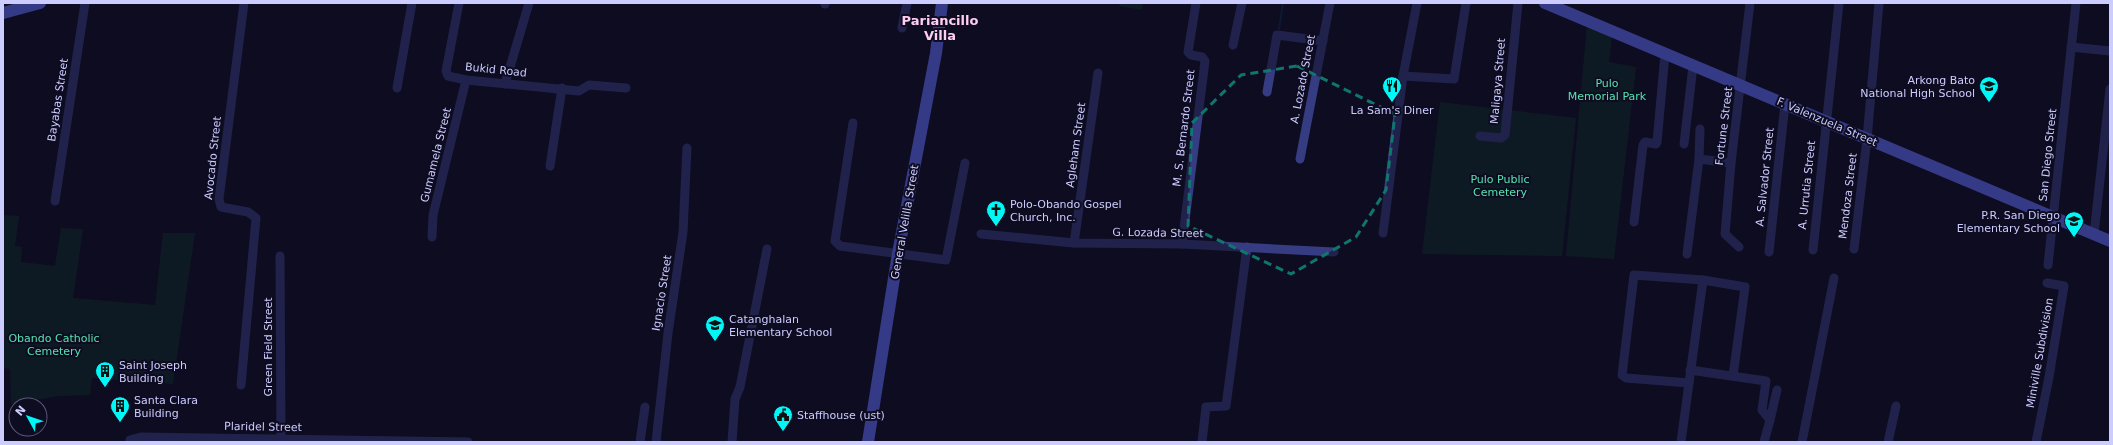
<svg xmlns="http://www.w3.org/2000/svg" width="2113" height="445" viewBox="0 0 2113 445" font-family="'DejaVu Sans',sans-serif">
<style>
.green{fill:#0f2b27}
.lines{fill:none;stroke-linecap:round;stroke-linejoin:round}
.stream{stroke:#0b2946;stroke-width:2}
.street{stroke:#363c81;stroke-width:9}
.secondary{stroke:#6371ff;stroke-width:12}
.marked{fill:none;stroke:#0f766e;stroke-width:3;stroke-dasharray:8 5;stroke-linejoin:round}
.labels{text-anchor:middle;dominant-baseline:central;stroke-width:4;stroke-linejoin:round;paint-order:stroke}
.street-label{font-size:11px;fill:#ccf;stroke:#0e0c21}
.poi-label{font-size:11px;fill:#ccf;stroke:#0e0c21;text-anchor:start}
.park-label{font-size:11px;fill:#56e1af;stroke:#0e0c21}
.quarter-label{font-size:13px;font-weight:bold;fill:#ffcef3;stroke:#0e0c21}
</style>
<rect width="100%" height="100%" fill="#0e0c21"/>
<g class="green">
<path d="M1120 3H1143L1142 10 1119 6Z"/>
<path d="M1587 25 1612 35 1609 62 1636 67 1614 259 1566 256Z"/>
<path d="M1440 102 1576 118 1562 256 1422 254Z"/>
<path d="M3 215 19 216 15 246 22 247 21 262 55 266 61 228 83 229 73 298 155 305 163 233H195L173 384 92 378 90 395 59 396 11 404 10 369 3 368Z"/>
</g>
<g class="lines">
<path class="stream" d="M1279 29 1283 3"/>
<g class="street">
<path d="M459 3 446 71 448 76 466 80 579 91 589 85 626 88"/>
<path d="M825 4V3"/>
<path d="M902 28 907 3"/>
<path d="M1233 45 1242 3"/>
<path d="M2071 47 2110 51"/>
<path d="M1403 76 1454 79 1466 3"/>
<path d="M505 84 529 3"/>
<path d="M397 88 412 3"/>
<path d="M1267 92 1277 35 1323 41"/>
<path d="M853 123 835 241 840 246 946 260 965 163"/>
<path d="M1480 136 1501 138 1505 135 1518 3"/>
<path d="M1684 144 1693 66"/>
<path d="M1300 159 1330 3"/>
<path d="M1699 159 1731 163"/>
<path d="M550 166 562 88"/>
<path d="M55 201 85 3"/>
<path d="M1634 222 1643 145 1645 142 1656 144 1657 142 1665 54"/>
<path d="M1383 233 1403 76 1417 3"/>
<path d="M981 234 1074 243 1182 244 1334 252"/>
<path d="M2094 234 2110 89"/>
<path d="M432 237 433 215 466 80"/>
<path d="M1074 243 1098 73"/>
<path d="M1182 244 1205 61 1202 57 1191 55 1188 52 1196 3"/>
<path d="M1739 247 1725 234 1731 163 1750 3"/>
<path d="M1854 249 1867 139 1879 3"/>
<path d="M1813 250 1839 3"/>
<path d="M1769 252 1785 104"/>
<path d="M1687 254 1699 159 1700 129"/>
<path d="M280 256 281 439"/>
<path d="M2048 265 2076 3"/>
<path d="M1690 370 1766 381 1762 410 1770 420 1764 442"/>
<path d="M1689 383 1626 378 1622 375 1634 275 1703 280 1745 287 1733 376"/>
<path d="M241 385 256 218 248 212 221 207 219 199 244 3"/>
<path d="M1770 420 1777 390"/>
<path d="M130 442V440L141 437 468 442"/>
<path d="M640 442 645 407"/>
<path d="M656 442 668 333 683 232 687 148"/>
<path d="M732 442 735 399 740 387 767 249"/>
<path d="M1202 442 1206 407 1226 406 1247 247"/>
<path d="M1681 442 1703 280"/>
<path d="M1802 442 1834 278"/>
<path d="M1888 442 1896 406"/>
<path d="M2036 442 2049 377 2064 286 2047 283"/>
</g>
<g class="secondary">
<path d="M1545 3 2110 241"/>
<path d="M3 13 40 3"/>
<path d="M868 442 898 253 936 53 942 3"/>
</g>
</g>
<path d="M0 0H2113V445H0ZM1297 66 1395 114 1386 190 1356 237 1291 274 1188 226 1192 123 1241 75Z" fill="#0e0c21" fill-opacity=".55" fill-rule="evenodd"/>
<path class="marked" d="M1297 66 1395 114 1386 190 1356 237 1291 274 1188 226 1192 123 1241 75Z"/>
<defs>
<g id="restaurant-pin" transform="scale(1)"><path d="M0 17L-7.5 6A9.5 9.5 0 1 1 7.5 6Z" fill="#00f7f5" stroke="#0e0c21"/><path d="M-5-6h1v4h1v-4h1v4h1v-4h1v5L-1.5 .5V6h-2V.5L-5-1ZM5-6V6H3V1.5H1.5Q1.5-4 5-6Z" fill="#111"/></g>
<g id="school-pin" transform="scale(1)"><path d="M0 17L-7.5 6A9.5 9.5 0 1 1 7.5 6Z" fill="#00f7f5" stroke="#0e0c21"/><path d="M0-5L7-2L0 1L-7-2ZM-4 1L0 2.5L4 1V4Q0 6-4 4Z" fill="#111"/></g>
<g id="church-pin" transform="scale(1)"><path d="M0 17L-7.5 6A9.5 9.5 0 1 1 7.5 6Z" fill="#00f7f5" stroke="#0e0c21"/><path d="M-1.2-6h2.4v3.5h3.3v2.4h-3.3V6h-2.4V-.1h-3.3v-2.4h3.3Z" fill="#111"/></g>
<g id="building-pin" transform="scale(1)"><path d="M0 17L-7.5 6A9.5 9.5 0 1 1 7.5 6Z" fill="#00f7f5" stroke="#0e0c21"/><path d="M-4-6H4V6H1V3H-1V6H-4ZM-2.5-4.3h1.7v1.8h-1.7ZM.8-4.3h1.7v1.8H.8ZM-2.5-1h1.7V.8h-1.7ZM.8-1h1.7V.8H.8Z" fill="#111"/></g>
<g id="civic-pin" transform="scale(1)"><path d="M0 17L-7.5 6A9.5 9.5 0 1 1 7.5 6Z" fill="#00f7f5" stroke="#0e0c21"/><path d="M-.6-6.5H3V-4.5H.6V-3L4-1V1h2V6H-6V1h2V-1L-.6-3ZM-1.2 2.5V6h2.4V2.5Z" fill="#111"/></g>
</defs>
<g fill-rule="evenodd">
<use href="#restaurant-pin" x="1392" y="86"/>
<use href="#school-pin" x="1989" y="86"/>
<use href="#church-pin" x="996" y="210"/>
<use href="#school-pin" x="2074" y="221"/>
<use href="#school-pin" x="715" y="325"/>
<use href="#building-pin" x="105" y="371"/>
<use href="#building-pin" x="120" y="406"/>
<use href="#civic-pin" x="783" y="415"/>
</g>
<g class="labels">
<g class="street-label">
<text transform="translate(496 70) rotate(6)">Bukid Road</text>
<text transform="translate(1303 79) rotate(-79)">A. Lozado Street</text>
<text transform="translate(1498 81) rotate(-85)">Maligaya Street</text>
<text transform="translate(58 100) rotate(-81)">Bayabas Street</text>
<text transform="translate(1827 122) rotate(23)">F. Valenzuela Street</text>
<text transform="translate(1724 126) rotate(-83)">Fortune Street</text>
<text transform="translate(1184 128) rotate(-83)">M. S. Bernardo Street</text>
<text transform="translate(1076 145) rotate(-82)">Agleham Street</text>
<text transform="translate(436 155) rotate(-76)">Gumamela Street</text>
<text transform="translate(2048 155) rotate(-84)">San Diego Street</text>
<text transform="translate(213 158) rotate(-84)">Avocado Street</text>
<text transform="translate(1765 177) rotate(-84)">A. Salvador Street</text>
<text transform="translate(1807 185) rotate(-84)">A. Urrutia Street</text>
<text transform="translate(1848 196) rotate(-83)">Mendoza Street</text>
<text transform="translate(905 222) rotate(-80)">General Velilla Street</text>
<text transform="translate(1158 233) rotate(1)">G. Lozada Street</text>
<text transform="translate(662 293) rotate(-81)">Ignacio Street</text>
<text transform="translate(268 347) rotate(-90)">Green Field Street</text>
<text transform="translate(2040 353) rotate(-80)">Miniville Subdivision</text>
<text transform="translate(263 427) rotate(1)">Plaridel Street</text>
</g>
<g class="poi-label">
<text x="1975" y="80" text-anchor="end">Arkong Bato<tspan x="1975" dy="13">National High School</tspan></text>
<text x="1392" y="110" text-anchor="middle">La Sam's Diner</text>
<text x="1010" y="204">Polo-Obando Gospel<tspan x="1010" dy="13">Church, Inc.</tspan></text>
<text x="2060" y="215" text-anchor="end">P.R. San Diego<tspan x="2060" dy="13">Elementary School</tspan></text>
<text x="729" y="319">Catanghalan<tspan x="729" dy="13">Elementary School</tspan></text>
<text x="119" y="365">Saint Joseph<tspan x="119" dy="13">Building</tspan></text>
<text x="134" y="400">Santa Clara<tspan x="134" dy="13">Building</tspan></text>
<text x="797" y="415">Staffhouse (ust)</text>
</g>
<g class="park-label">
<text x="1607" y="83">Pulo<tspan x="1607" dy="13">Memorial Park</tspan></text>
<text x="1500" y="179">Pulo Public<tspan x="1500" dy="13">Cemetery</tspan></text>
<text x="54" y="338">Obando Catholic<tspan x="54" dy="13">Cemetery</tspan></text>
</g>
<g class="quarter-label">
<text x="940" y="20">Pariancillo<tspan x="940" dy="15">Villa</tspan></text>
</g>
</g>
<rect width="2113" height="445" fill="none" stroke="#ccccff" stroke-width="8"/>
<g transform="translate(28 417) rotate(310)"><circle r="19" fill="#0e0c21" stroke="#5a597a"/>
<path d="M0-3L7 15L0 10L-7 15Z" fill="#00f7f5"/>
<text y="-6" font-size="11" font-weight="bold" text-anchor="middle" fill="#ccccff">N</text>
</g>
</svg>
